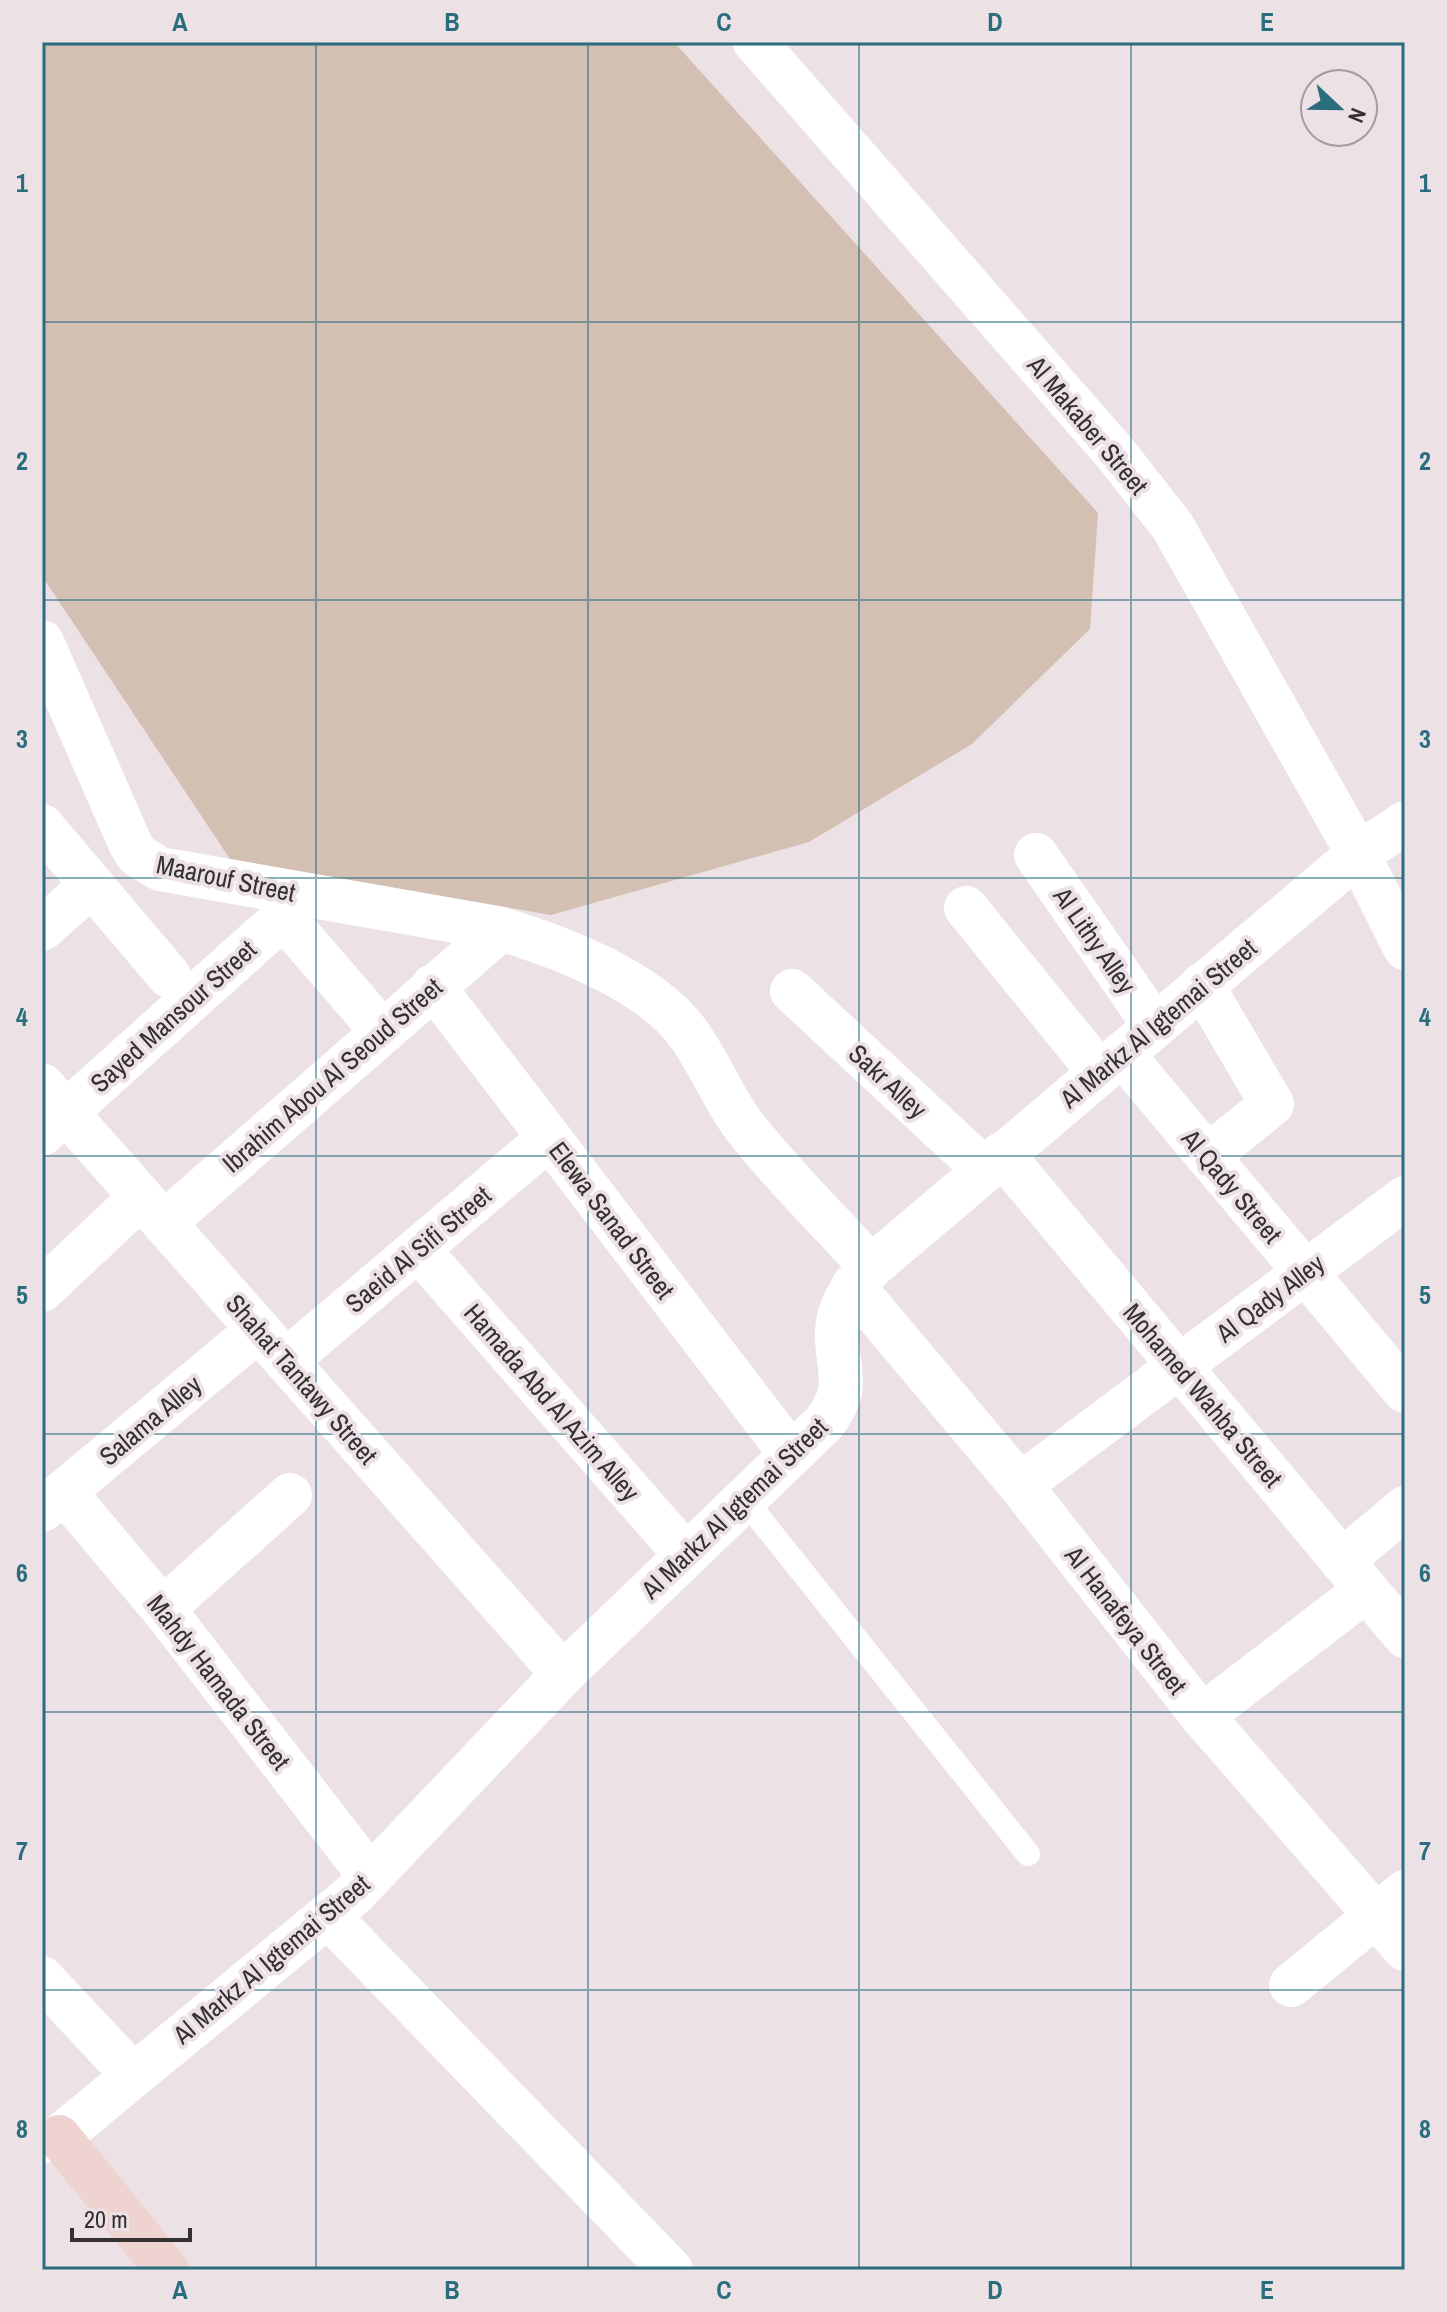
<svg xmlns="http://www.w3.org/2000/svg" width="1447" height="2312" viewBox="0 0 1447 2312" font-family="'Archivo Narrow',sans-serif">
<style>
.green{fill:#d4bfb3}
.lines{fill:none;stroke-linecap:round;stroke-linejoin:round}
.lane{stroke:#fff;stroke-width:24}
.street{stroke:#fff;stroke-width:44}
.secondary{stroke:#eed3d1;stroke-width:44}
.grid{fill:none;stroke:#2a6d7f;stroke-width:2;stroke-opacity:0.55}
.labels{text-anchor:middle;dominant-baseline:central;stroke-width:8;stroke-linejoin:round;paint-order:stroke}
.street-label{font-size:26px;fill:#353132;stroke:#ece1e5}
.neatline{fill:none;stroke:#2a6d7f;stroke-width:3}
.grid-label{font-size:26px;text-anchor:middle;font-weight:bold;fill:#2a6d7f}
</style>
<rect width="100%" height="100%" fill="#ece1e5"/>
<path class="green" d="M45 42H674L1098 513 1090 629 972 744 809 842 551 915 230 859 42 576Z"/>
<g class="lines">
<path class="lane" d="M744 1499 1028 1854"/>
<g class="street">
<path d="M755 42 1116 454 1173 527 1358 854 1405 948"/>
<path d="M42 642 130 843 137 855 160 869 501 929C561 947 653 982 690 1036 710 1064 723 1098 744 1126 782 1175 829 1220 871 1267"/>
<path d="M42 826 169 976"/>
<path d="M1036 855 1155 1026"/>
<path d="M966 908 1100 1073"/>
<path d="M42 929 92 885"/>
<path d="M1202 985 1272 1104 1208 1156"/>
<path d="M433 986 791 1454"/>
<path d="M792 991 985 1170"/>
<path d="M1122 1054 1405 1391"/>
<path d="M42 1085 563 1674"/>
<path d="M42 1134 270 929 287 926 299 935 381 1030"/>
<path d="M1002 1154 1405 1636"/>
<path d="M164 1223 501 929"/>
<path d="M418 1249 686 1555"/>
<path d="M853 1286 1020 1485 1202 1716 1405 1949"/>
<path d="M42 1290 141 1197"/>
<path d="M286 1361 549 1138"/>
<path d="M1020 1485 1405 1198"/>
<path d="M64 1492 163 1609 370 1876"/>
<path d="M42 1510 258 1330"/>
<path d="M1342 1561 1405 1508"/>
<path d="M163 1609 290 1495"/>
<path d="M1202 1716 1366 1590"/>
<path d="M329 1917 671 2270"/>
<path d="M42 1978 132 2074"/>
<path d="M1291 1985 1405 1892"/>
<path d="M42 2142 59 2137 354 1894 563 1674 824 1423C850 1389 839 1377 837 1339 835 1309 852 1287 871 1267L1358 854 1405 823"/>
</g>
<path class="secondary" d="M59 2137 167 2270"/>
</g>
<path class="grid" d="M316 42V2270M588 42V2270M859 42V2270M1131 42V2270M42 322H1405M42 600H1405M42 878H1405M42 1156H1405M42 1434H1405M42 1712H1405M42 1990H1405"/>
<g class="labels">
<g class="street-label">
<text transform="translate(1088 425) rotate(50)">Al Makaber Street</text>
<text transform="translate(226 878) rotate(12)">Maarouf Street</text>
<text transform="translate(1095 940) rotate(55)">Al Lithy Alley</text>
<text transform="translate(173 1016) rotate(-42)">Sayed Mansour Street</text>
<text transform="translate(1158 1023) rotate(-40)">Al Markz Al Igtemai Street</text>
<text transform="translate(332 1075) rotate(-41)">Ibrahim Abou Al Seoud Street</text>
<text transform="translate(888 1081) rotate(43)">Sakr Alley</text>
<text transform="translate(1232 1186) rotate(50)">Al Qady Street</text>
<text transform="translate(612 1220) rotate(53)">Elewa Sanad Street</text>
<text transform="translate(418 1249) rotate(-40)">Saeid Al Sifi Street</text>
<text transform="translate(1270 1298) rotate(-37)">Al Qady Alley</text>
<text transform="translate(302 1379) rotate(49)">Shahat Tantawy Street</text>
<text transform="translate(1203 1395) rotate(50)">Mohamed Wahba Street</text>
<text transform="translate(552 1402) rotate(49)">Hamada Abd Al Azim Alley</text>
<text transform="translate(150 1420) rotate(-40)">Salama Alley</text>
<text transform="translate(734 1508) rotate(-44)">Al Markz Al Igtemai Street</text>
<text transform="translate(1126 1620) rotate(52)">Al Hanafeya Street</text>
<text transform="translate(219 1682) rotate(52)">Mahdy Hamada Street</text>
<text transform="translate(271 1959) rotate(-40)">Al Markz Al Igtemai Street</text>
</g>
</g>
<rect width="1447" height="2312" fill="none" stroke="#ece1e5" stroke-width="88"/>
<g transform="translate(1339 108) rotate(112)"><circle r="38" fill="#ece1e5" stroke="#a39b9d" stroke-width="2"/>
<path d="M0-6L14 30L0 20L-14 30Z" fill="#2a6d7f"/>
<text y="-12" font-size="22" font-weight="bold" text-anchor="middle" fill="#353132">N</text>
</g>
<path d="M72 2228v12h118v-12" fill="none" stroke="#353132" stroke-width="4"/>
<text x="84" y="2228" font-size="24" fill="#353132" stroke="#ece1e5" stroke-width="6" paint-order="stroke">20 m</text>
<rect x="44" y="44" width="1359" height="2224" class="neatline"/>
<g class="grid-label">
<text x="180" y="31">A</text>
<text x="452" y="31">B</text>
<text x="724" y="31">C</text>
<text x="995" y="31">D</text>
<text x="1267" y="31">E</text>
<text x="22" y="192">1</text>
<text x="1425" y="192">1</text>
<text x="22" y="470">2</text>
<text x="1425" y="470">2</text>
<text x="22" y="748">3</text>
<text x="1425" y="748">3</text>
<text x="22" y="1026">4</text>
<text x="1425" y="1026">4</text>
<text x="22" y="1304">5</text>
<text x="1425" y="1304">5</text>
<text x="22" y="1582">6</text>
<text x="1425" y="1582">6</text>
<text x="22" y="1860">7</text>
<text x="1425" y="1860">7</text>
<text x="22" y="2138">8</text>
<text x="1425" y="2138">8</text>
<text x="180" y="2299">A</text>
<text x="452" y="2299">B</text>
<text x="724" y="2299">C</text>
<text x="995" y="2299">D</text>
<text x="1267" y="2299">E</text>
</g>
</svg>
